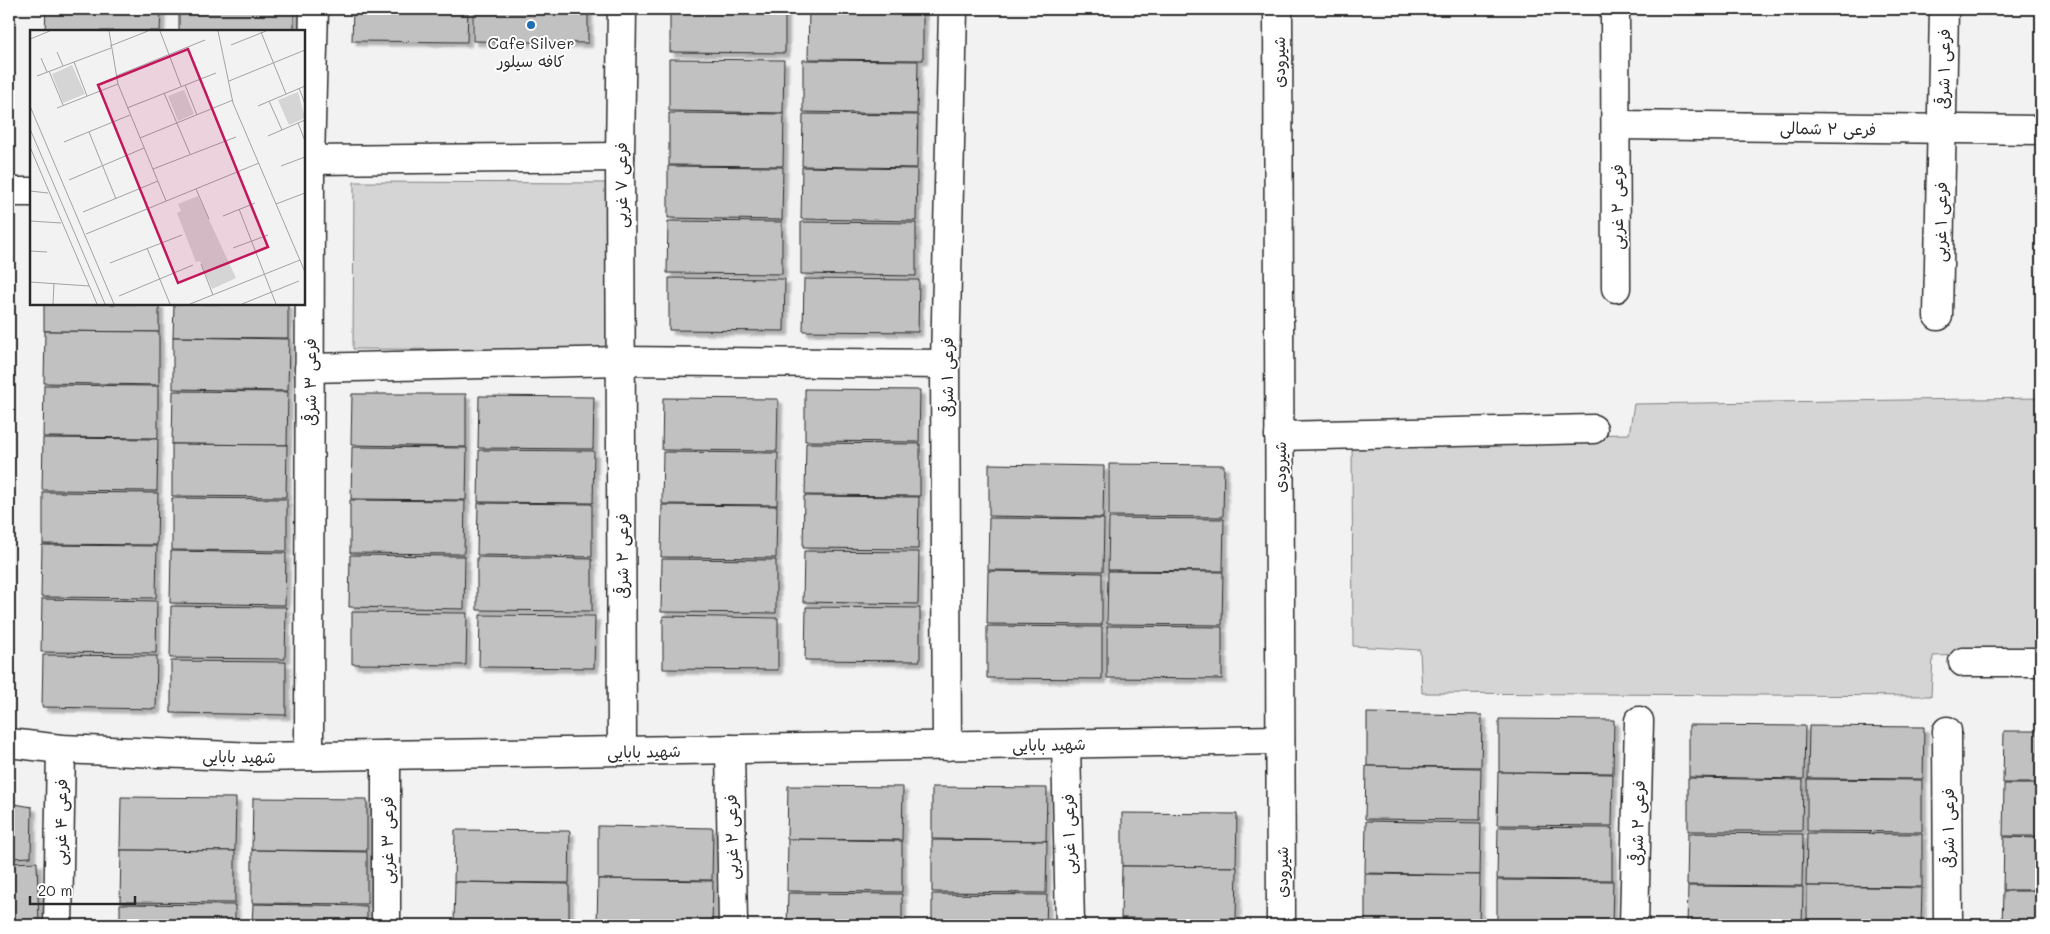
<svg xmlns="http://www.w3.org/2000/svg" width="2050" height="934" viewBox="0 0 2050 934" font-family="Mali,'Playpen Sans Arabic',sans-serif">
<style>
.green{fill:#d5d5d5;stroke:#808080}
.building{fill:#c1c1c1;stroke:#2b2b2b;filter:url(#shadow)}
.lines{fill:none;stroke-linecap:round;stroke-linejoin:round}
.minor-casing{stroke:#2b2b2b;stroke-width:31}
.minor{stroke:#fff;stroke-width:28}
.poi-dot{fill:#1f6fb2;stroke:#fff;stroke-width:2}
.labels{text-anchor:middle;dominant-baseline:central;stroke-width:4;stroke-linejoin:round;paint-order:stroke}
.poi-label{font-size:16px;fill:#2b2b2b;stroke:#fff}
.street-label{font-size:16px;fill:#2b2b2b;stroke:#fff}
.inset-road{fill:none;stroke:#a2a2a2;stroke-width:1}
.view{fill:#c2185b;fill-opacity:0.15;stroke:#c2185b;stroke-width:2.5}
.inset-edge{fill:none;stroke:#2b2b2b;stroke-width:2.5}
</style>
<defs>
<filter id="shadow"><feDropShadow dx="4.5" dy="4.5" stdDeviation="1" flood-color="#0004"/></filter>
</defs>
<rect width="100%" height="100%" fill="#f2f2f2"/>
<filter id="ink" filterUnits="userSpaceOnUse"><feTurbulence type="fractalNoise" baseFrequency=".02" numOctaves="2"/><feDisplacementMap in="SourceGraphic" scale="10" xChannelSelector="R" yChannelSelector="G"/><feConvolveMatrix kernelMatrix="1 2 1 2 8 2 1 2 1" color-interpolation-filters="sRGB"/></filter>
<g filter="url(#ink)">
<g class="green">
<path d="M354 182 608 183 607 350 353 349Z"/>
<path d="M2041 398V653L1933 656 1931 696 1422 693 1420 650 1353 646 1352 439 1629 434 1634 404Z"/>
</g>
<g class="building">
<path d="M46 9H161L160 31H45Z"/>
<rect x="179" y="9" width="115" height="22"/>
<path d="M353 9H468L467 42 352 41Z"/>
<path d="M473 9H588V43L473 41Z"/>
<path d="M670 9H785V53L670 52Z"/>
<path d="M809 9H923V60L808 59Z"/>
<path d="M669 59 784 60 783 113 669 111Z"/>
<path d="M803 60 918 61 917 114 803 112Z"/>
<path d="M669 113 784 114 783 166 669 165Z"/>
<path d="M803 114 918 115 917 168 802 166Z"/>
<path d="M668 166 783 167 782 220 668 218Z"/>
<path d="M802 167 917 169 916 221 801 219Z"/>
<path d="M668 221 782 222V274L667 273Z"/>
<path d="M801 222 916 223V276L801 274Z"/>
<path d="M669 278 785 279 784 331 669 330Z"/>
<path d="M804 279 919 280 918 332 803 331Z"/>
<path d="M44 304H159V332L44 331Z"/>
<path d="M174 304H288V338L173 337Z"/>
<path d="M45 331 159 332V385L44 383Z"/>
<path d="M173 337 289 339 288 391 173 389Z"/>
<path d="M44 385 158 386V438L43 437Z"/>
<path d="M805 389 920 390 919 442 805 441Z"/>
<path d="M173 391 288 392 287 445 172 444Z"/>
<path d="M352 394H466V447L351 445Z"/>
<path d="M479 396 594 397 593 449 478 448Z"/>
<path d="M663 398 778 399 777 451 662 450Z"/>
<path d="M43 438 158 439 157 491 42 490Z"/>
<path d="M806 443 920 444V496L805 495Z"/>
<path d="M172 444 287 445 286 497 172 496Z"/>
<path d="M352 447 467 448 466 500 351 499Z"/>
<path d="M479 450 594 451 593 503 478 502Z"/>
<path d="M663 452 778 453 777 505 662 504Z"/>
<path d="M989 464 1104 466 1103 518 989 516Z"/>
<path d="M1109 464 1224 465 1223 517 1109 516Z"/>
<path d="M43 492 158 493 157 545 43 544Z"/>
<path d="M804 496 919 497 918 549 803 548Z"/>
<path d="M172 498 287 499V551L172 550Z"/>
<path d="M350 500 465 501 464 554 350 553Z"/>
<path d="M478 503 592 504V557L477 555Z"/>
<path d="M662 505 777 506 776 558 661 557Z"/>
<path d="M989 518 1104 519 1103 571 988 570Z"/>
<path d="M1109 518 1224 519 1223 571 1108 570Z"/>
<path d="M42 545 157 546 156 598 41 597Z"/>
<path d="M171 551 286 553 285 605 170 603Z"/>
<path d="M804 551 919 552 918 604 803 602Z"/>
<path d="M350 555 465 556 464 609 349 607Z"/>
<path d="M477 557 592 559V611L477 610Z"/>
<path d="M662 559 776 560V613L661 612Z"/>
<path d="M988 571 1102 573V625L987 624Z"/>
<path d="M1108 571 1223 572 1222 625 1107 624Z"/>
<path d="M42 599 157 601 156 653 41 652Z"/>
<path d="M171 606 286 607 285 659 170 658Z"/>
<path d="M806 607 920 608V661L805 660Z"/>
<path d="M352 612 467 613 466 665 352 664Z"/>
<path d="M480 615 595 616 594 668 479 667Z"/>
<path d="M663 616 778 618V670L663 669Z"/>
<path d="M987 626 1102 627V679L987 678Z"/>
<path d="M1107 626 1222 627V679L1107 678Z"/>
<path d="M43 655 157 656 156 709 42 707Z"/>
<path d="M171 661 286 662V715L171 713Z"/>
<path d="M1367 713 1482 715 1481 767 1367 766Z"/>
<path d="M1499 719 1614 720 1613 773 1499 772Z"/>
<path d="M1689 725 1805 726 1804 779 1689 777Z"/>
<path d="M1809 726 1924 727 1923 779 1808 778Z"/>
<path d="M2004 731H2041V783H2003Z"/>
<path d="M1366 766 1481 768 1480 820 1365 819Z"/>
<path d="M1498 772 1613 774 1612 826 1497 825Z"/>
<path d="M1688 778 1803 780 1802 831H1688Z"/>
<path d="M1807 779 1922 780V832L1807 831Z"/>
<path d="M2004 784H2041V836H2003Z"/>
<path d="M788 786 903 787 902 840 787 839Z"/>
<path d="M932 787 1047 788 1046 841 932 839Z"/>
<path d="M121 797 236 798 235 851 120 850Z"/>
<path d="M253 798 367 799V851L252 850Z"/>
<path d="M9 803 32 807 31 857 9 858Z"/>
<path d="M1122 813 1237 814 1236 867 1122 866Z"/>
<path d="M1366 821 1481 823 1480 875 1365 873Z"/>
<path d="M598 826 713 828 712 880 598 879Z"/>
<path d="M1498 827 1612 828V880L1497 879Z"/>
<path d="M455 830 570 831 569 883 454 882Z"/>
<path d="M1688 833 1803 834 1802 886 1687 885Z"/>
<path d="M1807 833 1922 834V887L1806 886Z"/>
<path d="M2004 837 2041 838V890H2003Z"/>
<path d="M788 839 902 841V892L787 891Z"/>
<path d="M932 840 1047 841 1046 893 932 892Z"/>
<path d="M121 850 235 851V903L120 902Z"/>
<path d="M252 850 367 852V904L252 903Z"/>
<path d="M37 862 39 924 9 925V863Z"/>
<path d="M1122 866 1237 867 1236 919 1121 918Z"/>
<path d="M1365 874 1480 875 1479 925H1365Z"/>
<path d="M598 879 713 881 712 925H597Z"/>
<path d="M1497 880 1613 881 1612 925H1497Z"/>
<path d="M455 882 569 884V925H454Z"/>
<path d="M1688 886 1803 887 1802 925H1687Z"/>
<path d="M1807 886 1922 888 1921 925H1807Z"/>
<path d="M2003 891H2041V925H2002Z"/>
<path d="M788 893 902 894V925H787Z"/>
<path d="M932 894 1047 895 1046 925H932Z"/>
<path d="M120 904 235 905V925H120Z"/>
<path d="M253 904 367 906V925H252Z"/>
<path d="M1122 920 1236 921V925H1122Z"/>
</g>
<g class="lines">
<g class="minor-casing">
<g id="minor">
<path d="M622 9 620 157 622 751"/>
<path d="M1278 9 1281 925"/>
<path d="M1615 9 1616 288"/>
<path d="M1616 125 2041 130"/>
<path d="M310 160 620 157"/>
<path d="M9 192H31"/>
<path d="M1938 316 1944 9"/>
<path d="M309 368 621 361 945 364"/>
<path d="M1279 436 1593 429"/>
<path d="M1963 662H2041"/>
<path d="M1947 731 1948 925"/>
<path d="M9 743 61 749 257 757 1280 740"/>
<path d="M1066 744 1070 925"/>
<path d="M947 746 945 364 953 9"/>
<path d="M730 749 733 925"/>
<path d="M386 755V925"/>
<path d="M309 756 310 160 314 9"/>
<path d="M58 925 61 749"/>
<path d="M1634 925 1639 721"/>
</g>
</g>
<use href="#minor" class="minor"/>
</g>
</g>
<circle class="poi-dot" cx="531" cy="25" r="5"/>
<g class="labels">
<g class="poi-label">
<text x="531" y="42">Cafe Silver<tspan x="531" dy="18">کافه سیلور</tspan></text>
</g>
<g class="street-label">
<text transform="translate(1278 62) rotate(-90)">شیرودی</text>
<text transform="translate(1943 69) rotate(-89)">فرعی ۱ شرقی</text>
<text transform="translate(1828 128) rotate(1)">فرعی ۲ شمالی</text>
<text transform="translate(620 185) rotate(-90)">فرعی ۷ غربی</text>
<text transform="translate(1616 207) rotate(-90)">فرعی ۲ غربی</text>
<text transform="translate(1940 222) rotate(-89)">فرعی ۱ غربی</text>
<text transform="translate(946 377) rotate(-90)">فرعی ۱ شرقی</text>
<text transform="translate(309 382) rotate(-90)">فرعی ۳ شرقی</text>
<text transform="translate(1279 467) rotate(-90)">شیرودی</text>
<text transform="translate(621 556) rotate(-90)">فرعی ۲ شرقی</text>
<text transform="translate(1049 744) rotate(-1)">شهید بابایی</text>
<text transform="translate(644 751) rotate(-1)">شهید بابایی</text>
<text transform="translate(239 756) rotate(1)">شهید بابایی</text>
<text transform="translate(60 822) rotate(-89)">فرعی ۴ غربی</text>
<text transform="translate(1637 823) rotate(-88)">فرعی ۲ شرقی</text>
<text transform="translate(1947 828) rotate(-90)">فرعی ۱ شرقی</text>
<text transform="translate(1068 834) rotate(-91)">فرعی ۱ غربی</text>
<text transform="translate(731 837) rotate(-91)">فرعی ۲ غربی</text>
<text transform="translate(386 840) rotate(-90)">فرعی ۳ غربی</text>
<text transform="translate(1281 872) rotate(-90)">شیرودی</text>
</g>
</g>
<g transform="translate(30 30)">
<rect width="275" height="275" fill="#f2f2f2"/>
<path d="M42 35 55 64 33 73 22 44ZM154 60 164 84 148 91 138 66ZM268 62 275 88 259 95 248 70ZM168 166 206 248 182 259 170 231 166 232 147 183 151 181 148 174Z" fill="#d5d5d5"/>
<path class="inset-road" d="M79 1 88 54 136 171M130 1 151 56M188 1 203 73 275 242M231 2 256 64M0 9 20 1M201 15 236 1M80 16 118 1M27 22 33 36M11 28 17 42M44 32 57 66M19 41 33 75M7 46 81 18M86 46 175 10M199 51 275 20M155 55 167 85M269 58 275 74M134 63 160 124M239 71 252 100M0 76 84 274M228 76 275 56M27 78 88 54M97 78 186 43M268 93 275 111M0 99 75 274M59 102 86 169M238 106 275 90M110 108 203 70M34 112 100 85M0 117 67 274M251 136 275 127M123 139 206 107M39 150 114 118M166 159 179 189M0 161 18 163M246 174 275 163M209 179 246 274M53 182 128 151M193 186 225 173M0 191 31 193M56 204 229 133M117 218 140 274M203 218 238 205M0 221 17 222M80 233 152 205M171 234 183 265M0 252 59 256M89 266 163 235M23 274 24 253M160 274 270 230M212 274 269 251"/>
<path class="view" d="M158 19 238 217 148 253 68 55Z"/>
<rect width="275" height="275" class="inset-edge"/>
</g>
<rect width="2050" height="934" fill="none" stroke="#fff" stroke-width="30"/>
<rect x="15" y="15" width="2020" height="904" fill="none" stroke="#2b2b2b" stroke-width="2" filter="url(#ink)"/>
<path d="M30 896v8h105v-8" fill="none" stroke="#2b2b2b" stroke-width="2.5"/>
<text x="38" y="896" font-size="15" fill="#2b2b2b" stroke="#ffffff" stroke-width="4" paint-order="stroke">20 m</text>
</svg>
